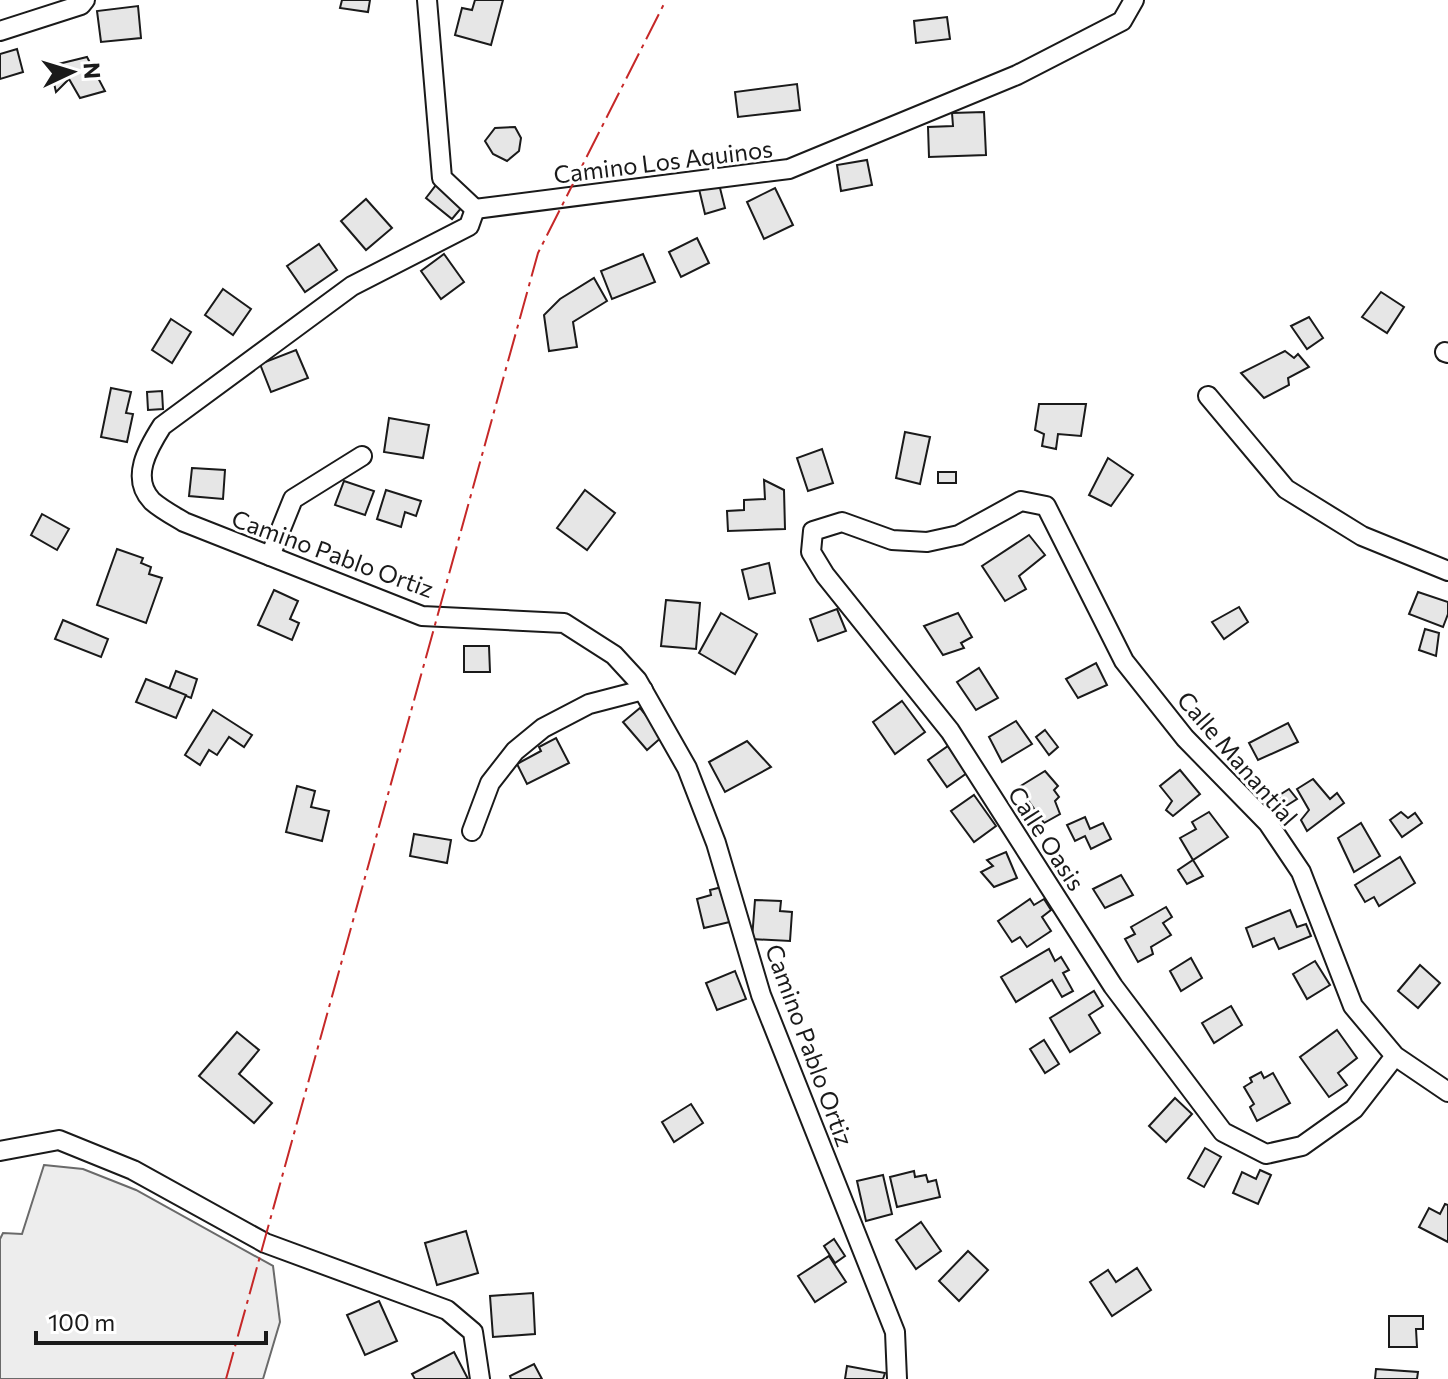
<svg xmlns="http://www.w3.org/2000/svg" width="1448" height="1379" viewBox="0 0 1448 1379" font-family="Commissioner,sans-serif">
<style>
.built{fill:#ededed;stroke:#6a6a6a;stroke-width:2}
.building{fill:#e6e6e6;stroke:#1a1a1a;stroke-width:2}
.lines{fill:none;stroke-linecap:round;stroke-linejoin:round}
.minor-casing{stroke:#1a1a1a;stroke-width:22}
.minor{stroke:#fff;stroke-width:18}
.power{stroke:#c62828;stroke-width:2;stroke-dasharray:28 6 4 6;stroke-linecap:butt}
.labels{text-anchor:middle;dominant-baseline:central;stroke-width:6;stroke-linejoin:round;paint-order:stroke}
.street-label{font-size:24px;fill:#1a1a1a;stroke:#fff}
</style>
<rect width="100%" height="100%" fill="#fff"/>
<path class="built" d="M44 1165 83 1169 136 1190 273 1266 280 1322 263 1379H0V1239L3 1233 22 1234Z"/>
<g class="building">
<path d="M342 0H370L368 12 340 8Z"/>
<path d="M475 0H503L491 45 455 35 462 8 472 10Z"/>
<path d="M138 6 141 38 101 42 97 11Z"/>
<path d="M947 17 950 39 916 43 914 21Z"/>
<path d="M17 49 23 72 0 79V54Z"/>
<path d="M87 57 105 91 80 98 69 79 56 92 50 66Z"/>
<path d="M797 84 800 110 738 117 735 92Z"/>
<path d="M984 112 986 155 929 157 928 127 953 126 952 113Z"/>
<path d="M515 127 521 138 519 151 507 161 493 154 485 141 495 128Z"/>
<path d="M867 160 872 185 841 191 837 165Z"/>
<path d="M719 184 725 208 705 214 699 189Z"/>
<path d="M436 185 463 206 452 219 426 198Z"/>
<path d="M775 188 793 225 764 239 747 202Z"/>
<path d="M366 199 392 228 366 250 341 221Z"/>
<path d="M697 238 709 263 681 277 669 252Z"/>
<path d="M319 244 337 270 305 292 287 266Z"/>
<path d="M444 254 464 282 441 299 421 271Z"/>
<path d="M643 254 655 282 612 299 601 271Z"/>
<path d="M594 278 607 301 573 322 577 347 549 351 544 315 560 299Z"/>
<path d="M223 289 251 309 233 335 205 315Z"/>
<path d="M1381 292 1404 307 1387 333 1362 317Z"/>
<path d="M1309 317 1323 338 1307 349 1291 326Z"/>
<path d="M171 319 191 332 172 363 152 350Z"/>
<path d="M296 350 308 378 271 392 260 364Z"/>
<path d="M1285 351 1294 358 1298 354 1309 367 1288 378 1289 385 1264 398 1241 373Z"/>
<path d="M111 388 131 392 126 413 133 414 127 442 101 437Z"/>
<path d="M162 391 163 409 148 410 147 392Z"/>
<path d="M1039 404H1086L1081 436 1058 434 1056 449 1042 446 1044 434 1035 430Z"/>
<path d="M389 418 429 425 423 458 384 452Z"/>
<path d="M905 432 930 437 920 484 896 478Z"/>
<path d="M822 449 833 483 808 491 797 458Z"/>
<path d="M1108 458 1133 475 1111 506 1089 495Z"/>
<path d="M192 468 225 470 223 499 189 496Z"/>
<rect x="938" y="472" width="18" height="11"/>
<path d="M764 480 784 490 785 529 728 531 727 511 744 510V500L765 499Z"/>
<path d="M344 481 374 491 365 515 335 505Z"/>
<path d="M386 490 421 501 416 516 405 512 401 527 377 519Z"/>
<path d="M585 490 615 513 587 550 557 528Z"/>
<path d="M42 514 69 529 57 550 31 535Z"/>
<path d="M1029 535 1045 555 1019 576 1026 589 1005 601 982 566Z"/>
<path d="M117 549 143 558 141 563 151 567 149 574 162 578 146 623 97 605Z"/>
<path d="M769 563 775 593 749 599 742 570Z"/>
<path d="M274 590 298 601 290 619 299 623 292 640 258 625Z"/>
<path d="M1418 592 1448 602V614L1443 627 1409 614Z"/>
<path d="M666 600 700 603 696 649 661 646Z"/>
<path d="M1239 607 1248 622 1224 639 1212 622Z"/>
<path d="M837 609 846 631 818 641 810 619Z"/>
<path d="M721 613 757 634 735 674 699 653Z"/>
<path d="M958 613 972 637 961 643 964 648 943 655 924 626Z"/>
<path d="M63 620 108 639 101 657 55 639Z"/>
<path d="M1425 629 1439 633 1436 656 1419 650Z"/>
<path d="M464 646H489L490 672H464Z"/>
<path d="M1096 663 1107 685 1078 698 1066 679Z"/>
<path d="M979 668 998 698 976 710 957 682Z"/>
<path d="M176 671 197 679 191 698 169 689Z"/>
<path d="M146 679 186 695 176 718 136 702Z"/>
<path d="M902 701 925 732 895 754 873 722Z"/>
<path d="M640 708 663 736 647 750 623 722Z"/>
<path d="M213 710 252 735 244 747 229 737 217 755 209 750 200 765 185 755Z"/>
<path d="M1016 721 1032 744 1002 762 989 737Z"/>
<path d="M1288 723 1298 742 1258 760 1249 743Z"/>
<path d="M1045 730 1058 747 1049 755 1036 737Z"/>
<path d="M556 738 569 763 527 784 517 764 541 751 539 747Z"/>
<path d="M747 741 771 767 725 792 709 762Z"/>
<path d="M948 746 967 773 947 787 928 760Z"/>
<path d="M1180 770 1200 794 1173 816 1166 810 1172 801 1160 786Z"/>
<path d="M1045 771 1058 786 1054 790 1059 797 1055 801 1060 814 1044 823 1019 787Z"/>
<path d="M1313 779 1330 799 1337 793 1344 803 1307 831 1301 820 1309 810 1297 789Z"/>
<path d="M297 786 315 791 311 807 329 811 322 841 286 832Z"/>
<path d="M1289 789 1297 799 1286 806 1278 796Z"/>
<path d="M974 795 996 826 974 842 951 811Z"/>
<path d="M1209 812 1228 837 1193 860 1180 838 1196 829 1192 822Z"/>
<path d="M1401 812 1408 818 1415 813 1422 823 1402 837 1390 820Z"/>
<path d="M1085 817 1090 829 1103 823 1111 839 1091 849 1085 836 1075 841 1067 825Z"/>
<path d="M1361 823 1380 856 1354 872 1338 838Z"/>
<path d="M414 834 451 840 447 863 410 856Z"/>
<path d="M1006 852 1017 878 994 887 981 872 993 866 987 860Z"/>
<path d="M1400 857 1415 883 1379 906 1374 897 1365 902 1355 885Z"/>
<path d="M1193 860 1203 876 1187 884 1178 870Z"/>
<path d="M1121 875 1133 895 1105 908 1093 889Z"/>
<path d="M726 886 734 921 704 928 697 899 711 895 710 890Z"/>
<path d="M1030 899 1034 905 1044 899 1051 910 1042 917 1051 931 1027 947 1020 937 1012 942 998 921Z"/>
<path d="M755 900 781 901 780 911 792 912 790 941 752 939Z"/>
<path d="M1166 907 1172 917 1163 923 1171 935 1151 947 1153 954 1138 962 1125 939 1135 934 1131 927Z"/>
<path d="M1290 910 1297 927 1306 924 1311 936 1279 949 1274 938 1253 947 1246 928Z"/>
<path d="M1049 949 1055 961 1061 957 1069 970 1063 973 1073 991 1062 997 1052 980 1016 1002 1001 977Z"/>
<path d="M1191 958 1202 978 1181 991 1170 971Z"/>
<path d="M1315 961 1330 985 1307 999 1293 974Z"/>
<path d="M1420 965 1440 983 1418 1008 1398 991Z"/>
<path d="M735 971 746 999 717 1010 706 983Z"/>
<path d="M1094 991 1103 1006 1089 1015 1100 1033 1070 1052 1050 1018Z"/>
<path d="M1231 1006 1242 1025 1214 1043 1202 1023Z"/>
<path d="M1337 1030 1357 1058 1338 1073 1347 1085 1329 1097 1300 1057Z"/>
<path d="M237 1032 259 1050 239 1074 272 1103 254 1123 199 1076Z"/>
<path d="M1044 1040 1059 1064 1045 1073 1030 1049Z"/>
<path d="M1261 1072 1264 1078 1273 1073 1290 1103 1257 1121 1250 1107 1254 1104 1244 1087 1252 1082 1250 1078Z"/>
<path d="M1175 1098 1192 1114 1166 1142 1149 1126Z"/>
<path d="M691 1104 703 1123 674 1142 662 1122Z"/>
<path d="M1205 1148 1221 1157 1204 1187 1188 1178Z"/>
<path d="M1260 1170 1271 1175 1258 1204 1233 1193 1242 1172 1256 1179Z"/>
<path d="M914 1171 915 1177 926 1175 928 1182 936 1180 940 1197 897 1207 890 1177Z"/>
<path d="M883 1175 892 1214 866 1221 857 1181Z"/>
<path d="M1445 1204 1448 1205V1242L1419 1227 1429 1208 1440 1214Z"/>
<path d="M921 1222 941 1251 916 1269 896 1240Z"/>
<path d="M466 1231 478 1273 437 1285 425 1243Z"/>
<path d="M834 1239 845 1256 835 1263 824 1246Z"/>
<path d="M968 1251 988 1270 959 1301 939 1281Z"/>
<path d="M829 1256 846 1282 815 1302 798 1276Z"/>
<path d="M1137 1268 1151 1290 1112 1316 1090 1282 1108 1270 1116 1282Z"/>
<path d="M533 1293 535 1334 493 1337 490 1296Z"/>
<path d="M379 1301 397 1341 365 1355 347 1315Z"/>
<path d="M1389 1316H1423V1329H1416L1417 1347H1389Z"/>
<path d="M454 1352 468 1379H415L412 1374Z"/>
<path d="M534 1364 542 1379H511L510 1376Z"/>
<path d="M847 1366 885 1373 883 1379H845Z"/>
<path d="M1376 1369 1418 1372 1417 1379H1375Z"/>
</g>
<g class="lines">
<g class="minor-casing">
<g id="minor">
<path d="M427 0 442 178 475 209"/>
<path d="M0 31 81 5 85 0"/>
<path d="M475 209 469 226 352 286 162 426C148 448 130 478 152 501 161 509 174 516 184 522L422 616 564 623 614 655 637 680 687 768 716 843 761 995 895 1332 897 1379"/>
<path d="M475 209 789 169 1017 75 1122 21 1134 0"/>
<path d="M1445 352 1448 353"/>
<path d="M1208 396 1286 489 1362 536 1448 571"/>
<path d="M270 556 293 499 362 456"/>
<path d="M472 831 490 783 515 751 543 728 589 704 643 690"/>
<path d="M1395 1056 1354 1109 1302 1146 1266 1154 1223 1132 1113 986 950 731 825 575 811 552 813 531 842 522 892 540 927 542 959 535 1021 501 1046 506 1124 661 1185 738 1268 823 1301 872 1353 1006 1395 1056 1448 1092"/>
<path d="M0 1151 59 1140 133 1170 265 1243 447 1310 473 1332 480 1379"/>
</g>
</g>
<use href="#minor" class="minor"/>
<path class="power" d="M226 1379 538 253 666 0"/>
</g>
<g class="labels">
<g class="street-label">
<text transform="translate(663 161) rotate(-7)">Camino Los Aquinos</text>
<text transform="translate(333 553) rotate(20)">Camino Pablo Ortiz</text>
<text transform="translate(1238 758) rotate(49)">Calle Manantial</text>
<text transform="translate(1047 838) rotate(57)">Calle Oasis</text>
<text transform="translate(810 1045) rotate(70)">Camino Pablo Ortiz</text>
</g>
</g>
<g transform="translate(72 72) rotate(86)" stroke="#ffffff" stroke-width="6" paint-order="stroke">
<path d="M0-6L14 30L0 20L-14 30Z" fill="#1a1a1a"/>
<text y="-12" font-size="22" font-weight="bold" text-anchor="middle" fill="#1a1a1a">N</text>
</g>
<path d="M36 1331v12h230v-12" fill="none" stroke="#1a1a1a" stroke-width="4"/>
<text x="48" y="1331" font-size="24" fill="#1a1a1a" stroke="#ffffff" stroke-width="6" paint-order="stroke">100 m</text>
</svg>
